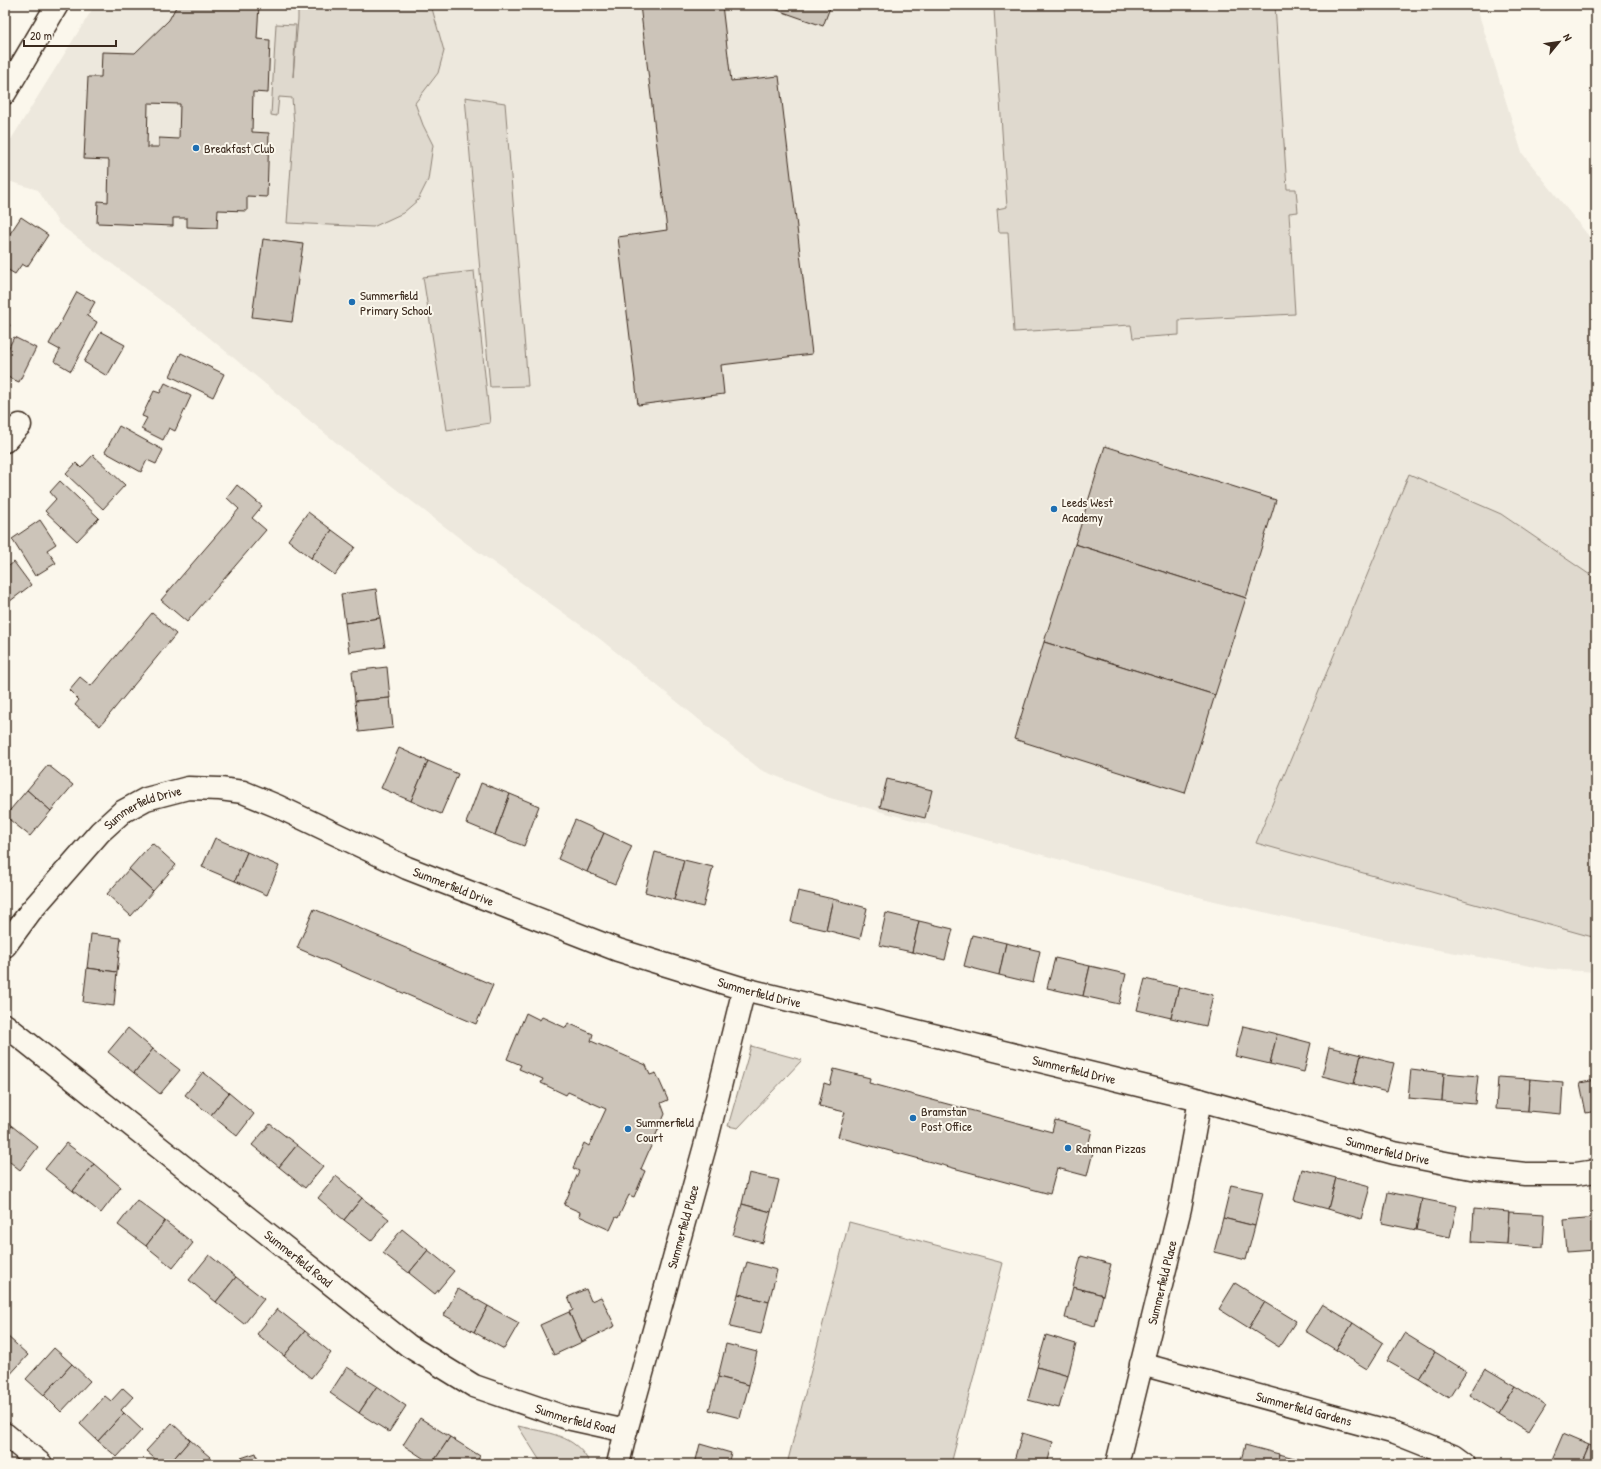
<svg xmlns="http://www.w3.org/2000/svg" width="1601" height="1469" viewBox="0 0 1601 1469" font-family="'Patrick Hand',sans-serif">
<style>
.built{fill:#ede8dd}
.green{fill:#dfd9ce;stroke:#8d8276}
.building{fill:#ccc4b9;stroke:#3b2a1e;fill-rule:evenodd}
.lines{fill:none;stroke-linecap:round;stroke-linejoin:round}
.minor-casing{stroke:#3b2a1e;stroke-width:25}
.minor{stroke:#fbf7ec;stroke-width:22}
.poi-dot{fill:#1f6fb2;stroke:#fbf7ec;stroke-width:1.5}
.labels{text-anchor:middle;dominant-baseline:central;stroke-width:4;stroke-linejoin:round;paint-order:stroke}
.poi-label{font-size:13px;fill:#3b2a1e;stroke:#fbf7ec;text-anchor:start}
.street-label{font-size:13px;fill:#3b2a1e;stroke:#fbf7ec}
</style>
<rect width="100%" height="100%" fill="#fbf7ec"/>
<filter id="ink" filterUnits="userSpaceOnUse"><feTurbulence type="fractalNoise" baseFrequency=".025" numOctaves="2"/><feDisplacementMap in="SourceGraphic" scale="8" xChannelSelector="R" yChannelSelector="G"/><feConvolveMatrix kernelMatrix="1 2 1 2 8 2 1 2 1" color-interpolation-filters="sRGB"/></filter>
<g filter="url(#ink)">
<path class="built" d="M95 5H1476L1522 153 1596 245V972L1548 969 1410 945 1210 900 830 798 761 770 600 639 466 543 344 449 200 330 59 224 38 190 5 180V149Z"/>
<g class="green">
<path d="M298 5H431L444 51 438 73 415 103 423 125 433 145 428 180 418 200 403 213 373 227 287 223 294 124 292 98 279 97 277 116 271 115 276 24 296 25 293 77 298 19Z"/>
<path d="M984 5H1275L1287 189H1296L1298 212 1289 213 1295 314 1179 320V335L1133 338 1131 325 1014 332 1008 232H999L997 209 1007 207 994 9H984Z"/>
<path d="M465 97 505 103 528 386 490 387Z"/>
<path d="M474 271 490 423 447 430 423 277Z"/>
<path d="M1409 474 1501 514 1596 579V938L1256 843Z"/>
<path d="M751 1046 802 1060 738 1128 728 1126Z"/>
<path d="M849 1222 1003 1263 951 1464H787Z"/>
<path d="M518 1426C547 1433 576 1434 590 1464H542Z"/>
</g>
<g class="building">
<path d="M177 5H259L257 39 270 40 268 93 253 92 252 132 269 133 267 197 247 196V211L218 210 217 228 187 227V218H173V226L97 223 98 201 108 202 109 160 84 159 88 77H101L102 52 135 53 169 20ZM148 103 180 104 179 139 159 138V147H147Z"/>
<path d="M640 5H722L731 81 779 76 812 354 721 365 724 394 638 405 618 237 667 230Z"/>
<path d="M763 5H831L823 26Z"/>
<path d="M21 217 48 235 27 267 22 264 15 274 5 268V241Z"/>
<path d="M263 239 303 244 292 322 252 317Z"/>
<path d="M77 292 95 302 87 316 97 322 71 371 54 361 60 350 49 344Z"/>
<path d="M5 322 10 325 5 333Z"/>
<path d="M101 332 125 345 107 376 84 362Z"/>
<path d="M14 337 36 348 19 382 5 376V355Z"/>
<path d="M181 353 224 374 213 397 170 376Z"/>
<path d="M165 383 191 396 175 431 169 428 163 440 141 429 147 418 142 416 154 391 160 393Z"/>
<path d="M119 426 163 450 156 464 147 460 141 472 105 452Z"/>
<path d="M1105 446 1276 500 1246 598 1075 544Z"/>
<path d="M93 455 125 485 103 509 66 474 76 463 81 468Z"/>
<path d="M60 481 99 518 77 541 45 511 56 499 50 492Z"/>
<path d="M237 485 262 506 252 518 266 530 187 622 161 600 239 509 227 498Z"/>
<path d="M308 512 332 530 311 558 288 540Z"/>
<path d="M40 520 56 544 47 550 56 563 35 576 12 539Z"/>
<path d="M332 530 355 547 335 575 311 558Z"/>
<path d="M1075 544 1246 598 1215 695 1044 642Z"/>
<path d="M14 562 31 585 5 605V569Z"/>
<path d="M376 589 380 618 345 623 341 594Z"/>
<path d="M152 613 176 634 100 726 75 705 79 700 69 690 80 677 91 686Z"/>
<path d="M380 618 385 647 349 652 345 623Z"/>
<path d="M1044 642 1215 695 1185 793 1014 739Z"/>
<path d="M387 667 390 698 355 701 352 671Z"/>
<path d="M390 698 393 728 359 732 355 701Z"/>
<path d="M399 748 428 761 411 801 381 788Z"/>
<path d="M428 761 458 774 441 814 411 801Z"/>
<path d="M48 765 73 785 51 811 27 790Z"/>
<path d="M887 779 932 790 925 818 880 807Z"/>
<path d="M481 783 510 794 495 835 466 823Z"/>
<path d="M27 790 51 811 30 836 5 816Z"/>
<path d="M510 794 539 806 524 846 495 835Z"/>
<path d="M575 820 604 833 587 872 558 859Z"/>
<path d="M604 833 632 846 615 884 587 872Z"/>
<path d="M215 838 247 852 235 881 202 867Z"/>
<path d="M152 843 176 865 153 891 129 869Z"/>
<path d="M247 852 279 866 267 895 235 881Z"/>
<path d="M655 852 684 860 674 900 645 892Z"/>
<path d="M684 860 713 867 703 907 674 900Z"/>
<path d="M129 869 153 891 131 916 107 894Z"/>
<path d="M798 891 833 899 826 930 791 922Z"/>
<path d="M833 899 867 908 860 939 826 930Z"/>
<path d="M314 909 493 985 476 1024 297 948Z"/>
<path d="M886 913 919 921 912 952 879 945Z"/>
<path d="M919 921 953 929 945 960 912 952Z"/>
<path d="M91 934 121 938 117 972 87 968Z"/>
<path d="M972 935 1006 943 999 975 964 966Z"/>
<path d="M1006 943 1040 951 1033 983 999 975Z"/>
<path d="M1055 958 1090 966 1083 996 1047 988Z"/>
<path d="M1090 966 1126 974 1119 1004 1083 996Z"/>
<path d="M87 968 117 972 114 1006 83 1002Z"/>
<path d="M1145 979 1179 987 1171 1018 1137 1010Z"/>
<path d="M1179 987 1213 995 1206 1026 1171 1018Z"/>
<path d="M526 1013 540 1020 542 1017 566 1028 568 1023 593 1034 591 1041 646 1065 650 1075 656 1073 668 1100 661 1103 665 1114 641 1169 645 1171 634 1197 629 1195 618 1218 616 1217 610 1230 579 1216 580 1212 564 1205 579 1171 573 1168 584 1143 589 1146 606 1109 568 1092 566 1095 541 1083 543 1079 519 1069 521 1065 507 1059Z"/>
<path d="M1243 1026 1277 1034 1270 1064 1235 1056Z"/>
<path d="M128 1028 153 1049 134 1073 108 1052Z"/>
<path d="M1277 1034 1311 1043 1304 1072 1270 1064Z"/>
<path d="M1329 1047 1361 1055 1354 1084 1322 1076Z"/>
<path d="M153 1049 180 1070 160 1094 134 1073Z"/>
<path d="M1361 1055 1394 1063 1387 1092 1354 1084Z"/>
<path d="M834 1069 870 1078 869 1083 1052 1132 1055 1120 1092 1130 1087 1150 1093 1152 1087 1176 1057 1168 1050 1194 838 1137 845 1112 819 1106 824 1083 830 1085Z"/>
<path d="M1411 1069 1444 1073 1442 1101 1408 1098Z"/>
<path d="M203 1072 229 1093 211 1115 185 1095Z"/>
<path d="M1444 1073 1478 1076 1475 1104 1442 1101Z"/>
<path d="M1498 1077 1530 1079 1528 1111 1496 1109Z"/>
<path d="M1530 1079 1563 1082 1561 1114 1528 1111Z"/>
<path d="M1596 1080V1111L1586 1113 1580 1083Z"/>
<path d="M229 1093 254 1114 237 1136 211 1115Z"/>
<path d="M5 1121 12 1126 5 1135Z"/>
<path d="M270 1124 297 1145 279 1167 252 1145Z"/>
<path d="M12 1126 38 1147 20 1170 5 1158V1135Z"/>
<path d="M66 1143 94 1164 73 1191 45 1169Z"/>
<path d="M297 1145 323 1166 305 1188 279 1167Z"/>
<path d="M94 1164 121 1187 101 1213 73 1191Z"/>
<path d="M1302 1169 1336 1178 1328 1209 1294 1200Z"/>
<path d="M749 1173 779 1180 771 1212 742 1204Z"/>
<path d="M336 1176 362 1198 344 1220 318 1198Z"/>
<path d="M1336 1178 1370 1187 1361 1219 1328 1209Z"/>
<path d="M1231 1185 1263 1192 1255 1226 1223 1218Z"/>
<path d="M1388 1192 1422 1199 1416 1230 1382 1223Z"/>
<path d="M362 1198 389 1219 371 1241 344 1220Z"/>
<path d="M1422 1199 1457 1206 1450 1237 1416 1230Z"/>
<path d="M137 1200 165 1221 146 1246 118 1225Z"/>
<path d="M742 1204 771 1212 763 1243 733 1235Z"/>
<path d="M1474 1209 1509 1212 1507 1244 1472 1242Z"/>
<path d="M1509 1212 1545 1214 1543 1247 1507 1244Z"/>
<path d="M1596 1217V1250L1567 1252 1564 1220Z"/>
<path d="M1223 1218 1255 1226 1246 1260 1214 1252Z"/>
<path d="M165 1221 193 1243 173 1268 146 1246Z"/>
<path d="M402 1229 428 1250 409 1273 383 1253Z"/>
<path d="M428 1250 454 1271 435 1294 409 1273Z"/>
<path d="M209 1255 236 1277 216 1302 189 1280Z"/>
<path d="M1081 1256 1111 1264 1103 1295 1073 1287Z"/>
<path d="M747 1262 777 1270 769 1302 738 1294Z"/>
<path d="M236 1277 264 1299 244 1324 216 1302Z"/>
<path d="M1235 1283 1265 1302 1249 1328 1219 1309Z"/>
<path d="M1073 1287 1103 1295 1095 1326 1065 1318Z"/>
<path d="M458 1289 488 1306 474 1332 444 1315Z"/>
<path d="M586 1289 591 1301 601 1297 615 1326 582 1342 569 1312 573 1310 568 1297Z"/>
<path d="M738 1294 769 1302 761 1334 730 1327Z"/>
<path d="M1265 1302 1296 1321 1279 1347 1249 1328Z"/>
<path d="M1322 1304 1353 1323 1336 1350 1305 1331Z"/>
<path d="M488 1306 519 1323 504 1349 474 1332Z"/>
<path d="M277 1309 305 1331 284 1356 257 1334Z"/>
<path d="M569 1312 582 1342 554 1355 540 1325Z"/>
<path d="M1353 1323 1383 1343 1367 1369 1336 1350Z"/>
<path d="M305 1331 331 1353 311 1378 284 1356Z"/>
<path d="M1404 1333 1435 1352 1419 1379 1387 1361Z"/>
<path d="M6 1335 28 1355 6 1379 5 1336Z"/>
<path d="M1046 1335 1076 1344 1068 1376 1037 1367Z"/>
<path d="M726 1344 757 1352 749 1385 718 1377Z"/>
<path d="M54 1348 72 1364 44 1395 26 1379Z"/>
<path d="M1435 1352 1466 1371 1449 1398 1419 1379Z"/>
<path d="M72 1364 90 1381 61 1412 44 1395Z"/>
<path d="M347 1367 377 1386 359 1413 330 1393Z"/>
<path d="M1037 1367 1068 1376 1059 1408 1028 1400Z"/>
<path d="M1485 1368 1515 1386 1498 1413 1469 1395Z"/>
<path d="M718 1377 749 1385 740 1418 709 1410Z"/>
<path d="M377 1386 406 1406 389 1432 359 1413Z"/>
<path d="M1515 1386 1545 1405 1528 1432 1498 1413Z"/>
<path d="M123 1388 133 1397 121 1410 124 1413 98 1441 80 1424 105 1396 111 1401Z"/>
<path d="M124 1413 142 1430 117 1457 98 1441Z"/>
<path d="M420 1418 450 1437 432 1464 403 1445Z"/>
<path d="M172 1423 190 1440 169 1464H161L146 1451Z"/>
<path d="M1022 1433 1053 1442 1047 1464H1013Z"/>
<path d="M1563 1434 1589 1445 1581 1464H1550Z"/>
<path d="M450 1437 480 1456 475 1464H432Z"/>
<path d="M190 1440 210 1457 204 1464H169Z"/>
<path d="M700 1444 731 1453 728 1464H695Z"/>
<path d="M1245 1445 1279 1454 1277 1464H1240Z"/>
<path d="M1589 1445 1596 1448V1464H1581Z"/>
<path d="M256 1453 259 1464H243L241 1458Z"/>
<path d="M1279 1454 1314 1463V1464H1277Z"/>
</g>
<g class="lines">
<g class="minor-casing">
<g id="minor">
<path d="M5 93 57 5"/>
<path d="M5 441 20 425"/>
<path id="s1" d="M5 946 30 912 100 832 122 812 146 799 188 788 220 789 243 792 277 806 407 868 618 950 744 989 1200 1100 1394 1153 1471 1168 1525 1174H1576L1596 1171"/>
<path id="s2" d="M5 1025 409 1346 474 1386 567 1418 626 1431"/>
<path id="s3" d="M1141 1364 1395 1433 1453 1456 1464 1464"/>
<path d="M5 1434 41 1464"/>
<path id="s4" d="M618 1464 626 1431 707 1139 744 989"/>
<path id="s5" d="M1117 1464 1180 1208 1200 1100"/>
</g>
</g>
<use href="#minor" class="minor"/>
</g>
</g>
<g class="poi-dot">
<circle cx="196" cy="148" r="4"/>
<circle cx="352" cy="302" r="4"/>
<circle cx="1054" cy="509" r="4"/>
<circle cx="913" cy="1118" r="4"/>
<circle cx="628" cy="1129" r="4"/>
<circle cx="1068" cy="1148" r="4"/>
</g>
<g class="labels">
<g class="poi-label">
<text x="204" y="148">Breakfast Club</text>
<text x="360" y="295">Summerfield<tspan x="360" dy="15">Primary School</tspan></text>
<text x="1062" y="502">Leeds West<tspan x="1062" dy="15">Academy</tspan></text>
<text x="921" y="1111">Bramstan<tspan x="921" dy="15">Post Office</tspan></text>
<text x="636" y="1122">Summerfield<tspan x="636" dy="15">Court</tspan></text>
<text x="1076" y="1148">Rahman Pizzas</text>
</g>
<g class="street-label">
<text stroke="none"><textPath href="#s1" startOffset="199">Summerfield Drive</textPath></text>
<text stroke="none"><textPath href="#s1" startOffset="535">Summerfield Drive</textPath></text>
<text stroke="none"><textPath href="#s1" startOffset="859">Summerfield Drive</textPath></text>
<text stroke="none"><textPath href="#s1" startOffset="1183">Summerfield Drive</textPath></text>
<text stroke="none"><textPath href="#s1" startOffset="1507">Summerfield Drive</textPath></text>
<text stroke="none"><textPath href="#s4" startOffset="246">Summerfield Place</textPath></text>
<text stroke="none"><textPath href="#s2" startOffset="375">Summerfield Road</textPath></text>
<text stroke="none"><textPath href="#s5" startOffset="187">Summerfield Place</textPath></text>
<text stroke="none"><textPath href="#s3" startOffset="169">Summerfield Gardens</textPath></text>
<text stroke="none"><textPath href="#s2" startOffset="699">Summerfield Road</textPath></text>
</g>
</g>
<rect width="1601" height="1469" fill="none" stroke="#fbf7ec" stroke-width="20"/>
<rect x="10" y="10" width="1581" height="1449" fill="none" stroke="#3b2a1e" stroke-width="1.5" filter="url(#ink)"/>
<g transform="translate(1559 42) rotate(61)" stroke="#fbf7ec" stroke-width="3" paint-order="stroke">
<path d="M0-3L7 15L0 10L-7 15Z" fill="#3b2a1e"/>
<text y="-6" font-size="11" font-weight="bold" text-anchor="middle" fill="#3b2a1e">N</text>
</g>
<path d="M24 40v6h92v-6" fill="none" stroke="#3b2a1e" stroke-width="2"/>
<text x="30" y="40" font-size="12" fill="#3b2a1e" stroke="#fbf7ec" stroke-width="3" paint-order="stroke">20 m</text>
</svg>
